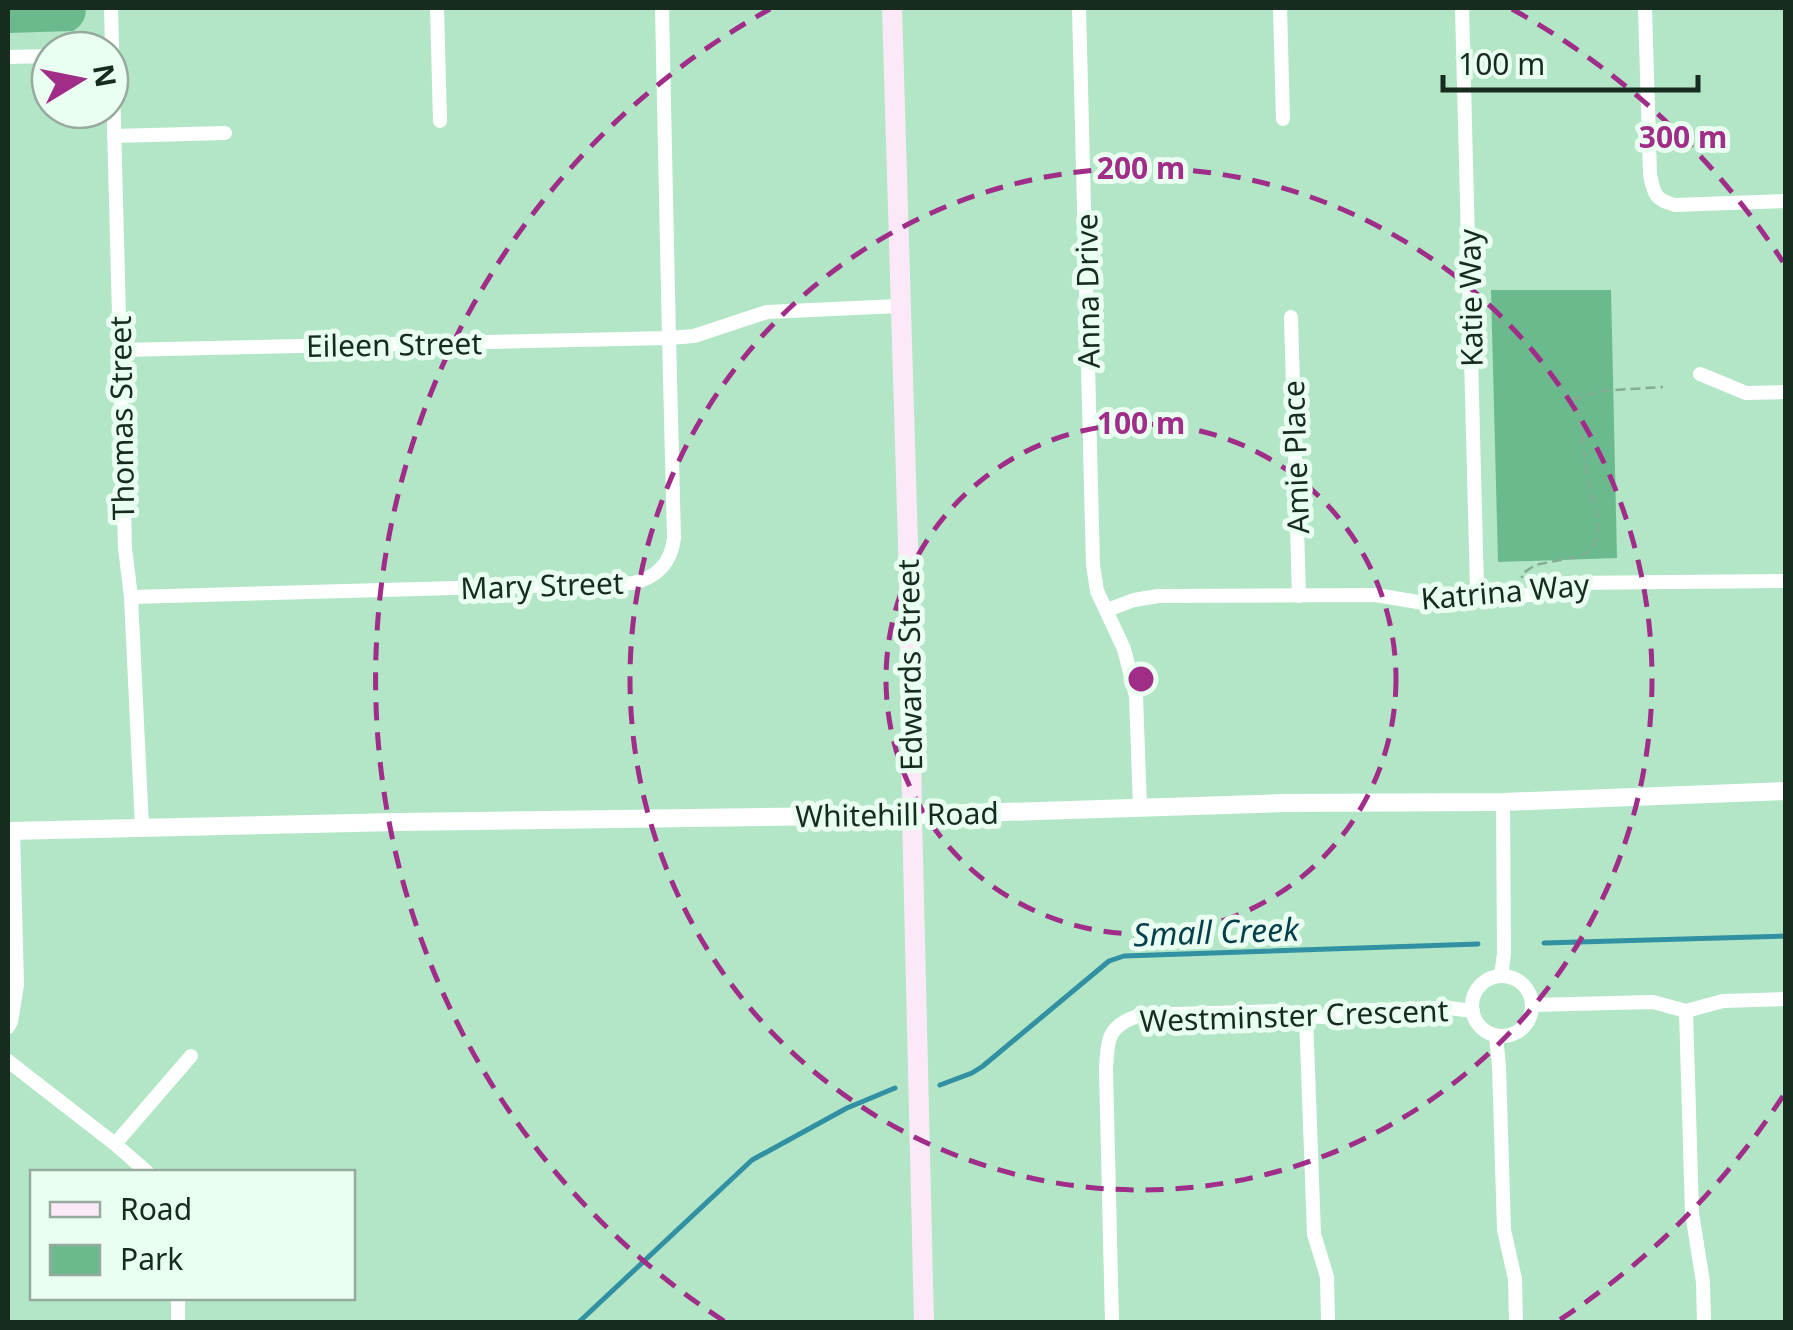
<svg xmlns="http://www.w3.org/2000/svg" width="1793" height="1330" viewBox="0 0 1793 1330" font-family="'Noto Sans',sans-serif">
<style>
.green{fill:#6bba8e}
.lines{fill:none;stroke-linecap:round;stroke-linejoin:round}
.stream{stroke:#3290a3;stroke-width:5}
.path{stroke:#83ad93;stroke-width:2.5;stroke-dasharray:10 5;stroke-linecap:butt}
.minor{stroke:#fff;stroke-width:14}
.tertiary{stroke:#fff;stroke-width:18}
.secondary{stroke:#fce9f7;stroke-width:20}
.ring{fill:none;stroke:#a02d88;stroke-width:5;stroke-dasharray:18 12}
.labels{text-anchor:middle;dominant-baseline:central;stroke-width:10;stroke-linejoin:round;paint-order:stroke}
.street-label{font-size:30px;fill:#172b1f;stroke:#eafff1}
.water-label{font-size:32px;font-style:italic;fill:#053e4b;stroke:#eafff1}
.centre{fill:#a02d88;stroke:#eafff1;stroke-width:5}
.ring-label{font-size:30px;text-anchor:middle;font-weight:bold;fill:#a02d88;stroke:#eafff1;stroke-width:10;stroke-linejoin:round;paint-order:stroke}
</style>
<rect width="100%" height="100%" fill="#b2e6c6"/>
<g class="green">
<path d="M8 8H86C86 19 82 25 73 31L8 33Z"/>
<path d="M1491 290H1611L1617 558 1498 562Z"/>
</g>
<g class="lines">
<g class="stream">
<path d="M1544 943 1786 936"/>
<path d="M940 1085 972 1073 983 1066 1109 961 1124 956 1478 944"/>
<path d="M579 1322 752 1160 847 1108 895 1088"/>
</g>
<g class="path">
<path d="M1495 318 1516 331 1579 412 1588 482 1598 519 1597 540 1589 552 1581 556 1535 565 1522 574V578"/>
<path d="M1572 400 1599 391 1663 387"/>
</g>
<g class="minor">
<path d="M111 8 125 548 131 597 142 827"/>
<path d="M437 8 440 121"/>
<path d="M1079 8 1093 565 1097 591 1124 649 1136 696 1140 807"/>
<path d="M1280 8 1283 119"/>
<path d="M1462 8 1477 589"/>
<path d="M1645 8 1650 175C1654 194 1655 200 1675 205L1786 201"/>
<path d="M8 57 50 56"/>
<path d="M114 136 225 133"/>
<path d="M1291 317 1299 596"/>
<path d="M120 350 669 338 662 8"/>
<path d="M1700 374 1746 393 1786 392"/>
<path d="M131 597 633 583C658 577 671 563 674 538L669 338 694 336 767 312 899 306"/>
<path d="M1107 610 1134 600 1158 596 1376 595 1424 603 1466 598 1477 589 1500 597 1530 595 1567 583 1786 581"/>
<path d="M1501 976 1504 954 1503 802"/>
<circle cx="1502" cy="1006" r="30"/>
<path d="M1532 1005 1653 1002 1686 1011 1723 1001 1786 999"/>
<path d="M1686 1011 1692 1213 1703 1282 1704 1322"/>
<path d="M1306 1016 1314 1234 1327 1277 1328 1322"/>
<path d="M8 1027 11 1022 17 985 13 831"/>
<path d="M1496 1036 1499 1066 1504 1230 1515 1279 1516 1322"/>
<path d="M8 1061 115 1144 147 1172"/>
<path d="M115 1144 191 1056"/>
<path d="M178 1298V1322"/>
<path d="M1112 1322 1106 1069C1108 1037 1108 1025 1141 1015L1283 1011 1306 1016 1323 1017 1342 1011 1449 1008 1473 1011"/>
</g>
<path class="tertiary" d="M8 831 397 822 912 815 1285 803 1503 802 1786 791"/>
<path class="secondary" d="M892 8 909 577 912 815 924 1322"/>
</g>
<g class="ring">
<circle cx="1141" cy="679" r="255"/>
<circle cx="1141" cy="679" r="511"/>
<path d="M1783 1096A766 766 0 0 1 1558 1321M724 1321A766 766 0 0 1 770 9M1512 9A766 766 0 0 1 1783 262"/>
</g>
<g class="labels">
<g class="street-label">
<text transform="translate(1087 291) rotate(-91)">Anna Drive</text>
<text transform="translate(1470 298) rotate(-91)">Katie Way</text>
<text transform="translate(394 344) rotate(-1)">Eileen Street</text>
<text transform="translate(121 418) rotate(-91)">Thomas Street</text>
<text transform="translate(1295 457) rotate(-92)">Amie Place</text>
<text transform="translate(542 585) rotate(-2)">Mary Street</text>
<text transform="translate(1505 591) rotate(-5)">Katrina Way</text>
<text transform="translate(909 665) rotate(-91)">Edwards Street</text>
<text transform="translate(897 814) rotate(-1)">Whitehill Road</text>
<text transform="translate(1294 1015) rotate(-2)">Westminster Crescent</text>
</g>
<g class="water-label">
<text transform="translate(1216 931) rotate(-2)">Small Creek</text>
</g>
</g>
<circle cx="1141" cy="679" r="15" class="centre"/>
<g class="ring-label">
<text x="1683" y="148">300 m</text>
<text x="1141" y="179">200 m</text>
<text x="1141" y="434">100 m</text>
</g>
<rect width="1793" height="1330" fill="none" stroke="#172b1f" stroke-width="20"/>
<rect x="30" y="1170" width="325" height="130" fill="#eafff1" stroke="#96aa9d" stroke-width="2.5"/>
<rect x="50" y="1202" width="50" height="15" fill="#fce9f7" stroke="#96aa9d" stroke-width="2.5"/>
<text x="120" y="1220" font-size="30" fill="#172b1f">Road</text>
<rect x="50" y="1245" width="50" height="30" fill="#6bba8e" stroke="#96aa9d" stroke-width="2.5"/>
<text x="120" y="1270" font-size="30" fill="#172b1f">Park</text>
<g transform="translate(80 80) rotate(80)"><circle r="48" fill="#eafff1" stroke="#96aa9d" stroke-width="2.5"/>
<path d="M0-8L18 38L0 25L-18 38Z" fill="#a02d88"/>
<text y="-15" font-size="28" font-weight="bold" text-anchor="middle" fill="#172b1f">N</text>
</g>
<path d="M1443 75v15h255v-15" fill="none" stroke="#172b1f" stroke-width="5"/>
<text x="1458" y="75" font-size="30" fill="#172b1f" stroke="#eafff1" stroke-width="8" paint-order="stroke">100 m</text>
</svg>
